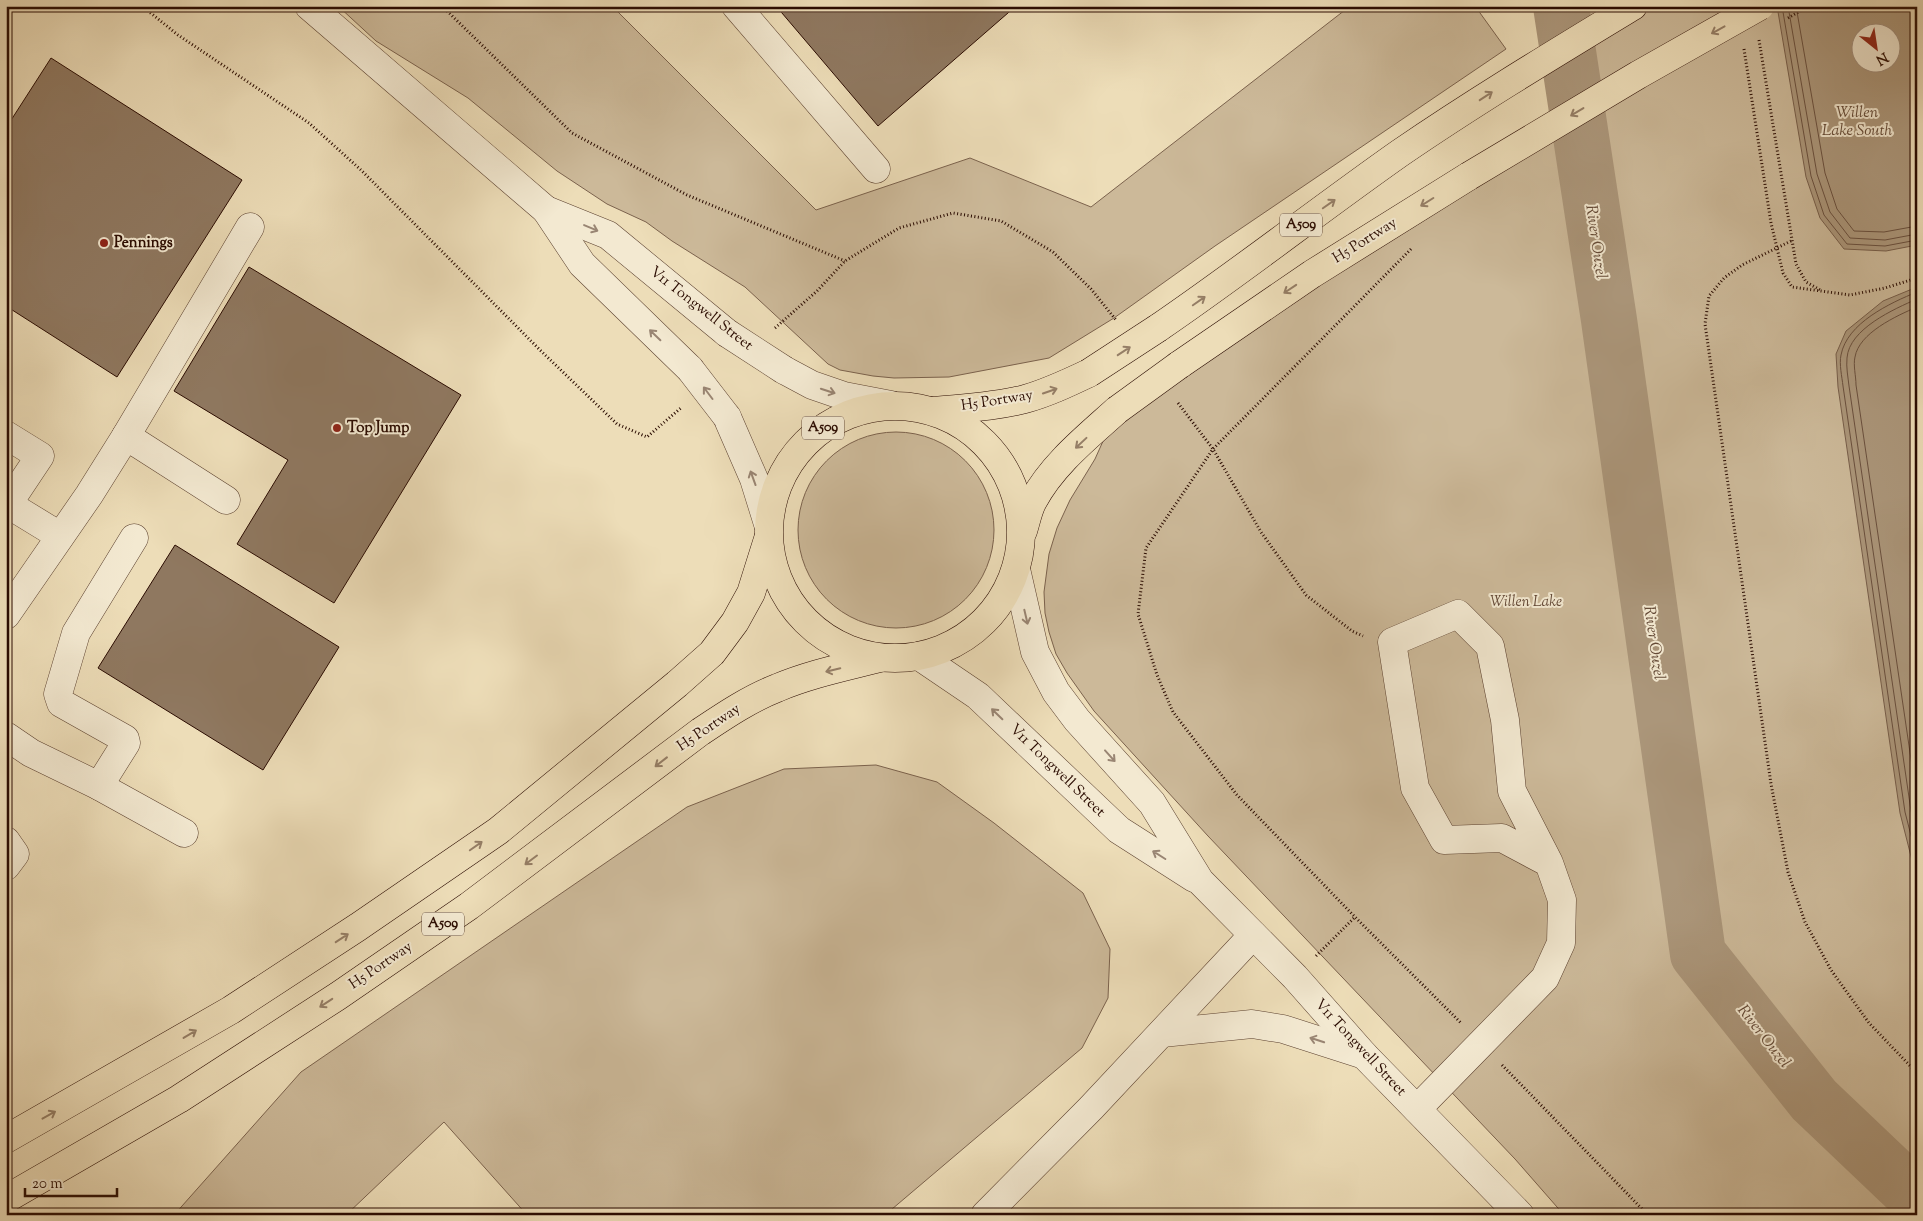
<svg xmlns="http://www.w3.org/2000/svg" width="1923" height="1221" viewBox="0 0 1923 1221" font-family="'Sorts Mill Goudy',serif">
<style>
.green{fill:#ccb999;stroke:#7b624d;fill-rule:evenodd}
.water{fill:#ab967a;stroke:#775e4a;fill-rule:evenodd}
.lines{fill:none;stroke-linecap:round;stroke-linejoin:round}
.shore{stroke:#6a503e;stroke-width:1}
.river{stroke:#ab967a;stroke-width:56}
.building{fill:#8f7860;stroke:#2a0b01}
.minor-casing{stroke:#5b402f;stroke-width:29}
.major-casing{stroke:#2a0b01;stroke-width:29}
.path{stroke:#2a0b01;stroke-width:3;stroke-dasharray:1 2.5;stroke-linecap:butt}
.minor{stroke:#f3e9d1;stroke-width:28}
.major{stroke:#edddb8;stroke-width:28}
.minor-bridge-casing{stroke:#5b402f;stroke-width:29;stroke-linecap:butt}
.major-bridge-casing{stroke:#2a0b01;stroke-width:29;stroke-linecap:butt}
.path-bridge{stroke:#2a0b01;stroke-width:3;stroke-dasharray:1 2.5;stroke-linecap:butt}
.minor-bridge{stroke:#f3e9d1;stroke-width:28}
.major-bridge{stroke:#edddb8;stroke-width:28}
.oneway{stroke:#957e66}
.oneway2{stroke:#998573}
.poi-dot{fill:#8f2418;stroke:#f3e9d1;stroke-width:2}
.labels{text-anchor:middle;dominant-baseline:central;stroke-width:4;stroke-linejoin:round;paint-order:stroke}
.shield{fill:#f3e9d1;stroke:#664e3f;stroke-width:1}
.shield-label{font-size:14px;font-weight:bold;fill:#2a0b01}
.street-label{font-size:15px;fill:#2a0b01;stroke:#f3e9d1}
.poi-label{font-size:15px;font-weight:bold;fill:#2a0b01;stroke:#f3e9d1;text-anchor:start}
.park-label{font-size:15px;font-style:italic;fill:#634836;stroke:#f3e9d1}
.water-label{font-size:16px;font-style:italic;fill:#644a37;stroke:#f3e9d1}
</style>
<rect width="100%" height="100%" fill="#edddb8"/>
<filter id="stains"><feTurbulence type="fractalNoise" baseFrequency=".004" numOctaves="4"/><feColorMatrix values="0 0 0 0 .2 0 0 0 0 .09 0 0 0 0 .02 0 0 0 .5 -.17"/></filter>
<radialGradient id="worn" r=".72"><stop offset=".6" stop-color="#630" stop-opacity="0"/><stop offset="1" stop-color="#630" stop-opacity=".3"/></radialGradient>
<g class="green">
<path d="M338 6H612L816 210 970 158 1091 207 1345 10 1354 6H1475L1506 49 1215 246 1114 318 1049 358 949 377 894 378 873 376 840 370 828 364 745 287 672 241 646 222 607 204 557 171 468 98 376 41Z"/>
<path d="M1563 6H1917V1215H1564L1515 1159 1208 836 1094 711 1067 673 1056 654 1049 632 1045 613 1044 592 1049 554 1057 528 1070 500 1095 459 1117 410 1581 110ZM1860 32H1890V62H1860Z"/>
<circle cx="896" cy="530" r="98"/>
<path d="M876 765 937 782 994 823 1083 893 1110 949 1108 998 1082 1048 885 1215H527L444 1122 346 1215H174L301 1072 687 807 784 769Z"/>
</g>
<g class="water">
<path d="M1777 6H1917V245L1886 251 1844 249 1820 218 1806 177ZM1860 32H1890V62H1860Z"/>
<path d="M1917 287V880L1900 813 1838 387 1836 354 1846 331 1883 301Z"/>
</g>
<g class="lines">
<g class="shore">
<path d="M1782 6 1811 176 1824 215 1847 244 1885 246 1917 240"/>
<path d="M1788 6 1817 174 1830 212 1850 238 1885 240 1917 234"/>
<path d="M1796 6 1825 173 1837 209 1854 231 1884 232 1917 226"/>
<path d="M1917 292C1890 303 1847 323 1841 355 1839 364 1842 377 1843 386L1905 812 1917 859"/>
<path d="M1917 299C1894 309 1849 329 1847 358 1846 367 1848 377 1849 386L1911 811 1917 834"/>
<path d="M1917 307C1896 316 1859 333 1855 357 1853 365 1856 376 1856 385L1917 800"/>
</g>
<path class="river" d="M1561 6 1609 320 1698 954 1814 1100 1917 1198"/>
</g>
<g class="building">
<path d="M776 6H1016L878 126Z"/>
<path d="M51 58 242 180 117 377 6 306V128Z"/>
<path d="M249 267 461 395 334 603 237 544 288 460 174 391Z"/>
<path d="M175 545 339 647 263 770 98 668Z"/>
</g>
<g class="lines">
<g class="minor-casing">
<g id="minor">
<path d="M309 6 546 210 582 264 690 369"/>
<path d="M736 6 876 169"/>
<path d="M546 210 608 235 727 333"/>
<path d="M784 370 812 385 844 396 891 405"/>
<path d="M727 417 754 479 768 524"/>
<path d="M6 435 40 456 6 507"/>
<path d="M126 436 250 227"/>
<path d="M6 503 60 536"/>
<path d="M1016 569 1035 652 1056 692 1077 720 1152 803 1200 881 1295 977 1364 1055 1520 1215"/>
<path d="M6 615 89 495 126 436 226 500"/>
<path d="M919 656 978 696 1119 830 1194 878"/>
<path d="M6 736 31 753 99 786 184 833"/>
<path d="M99 786 126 743 125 739 61 703 58 694 76 633 134 538"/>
<path d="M6 841 15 854 6 866"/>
<path d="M1162 1033 1252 1024 1283 1029 1364 1055"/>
<path d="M1417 1109 1545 978 1561 943 1562 900 1549 863 1502 838 1444 840 1415 788 1392 642 1458 614 1490 646 1505 720 1512 791 1549 863"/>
<path d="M985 1215 1091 1108 1253 935"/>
</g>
</g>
<g class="major-casing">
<g id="major">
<path d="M1158 328C1240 272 1319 210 1400 153 1476 101 1554 54 1633 6"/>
<path d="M1179 365 1312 274 1469 176"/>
<circle cx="895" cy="532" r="126"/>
<path d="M933 411C963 408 995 407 1025 399 1047 393 1068 383 1089 373"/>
<path d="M1023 531C1026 522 1028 510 1033 501 1052 465 1087 437 1117 410"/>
<path d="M6 1139 231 1010 358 927 498 831 677 684 712 653 735 622 751 593 768 539"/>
<path d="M6 1199 179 1099 338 996 469 906 700 732C724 716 749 699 777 688 810 674 845 667 880 658"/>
</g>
</g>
<g class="path">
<path d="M142 6 178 35 309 123 361 170 541 351 617 424 647 437 682 407"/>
<path d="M442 6 572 133 687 195 845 261"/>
<path d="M1759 40 1796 264 1806 282 1822 291"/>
<path d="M1744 49 1771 223 1783 273 1792 287 1850 295 1885 288 1917 278"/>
<path d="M1791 241 1742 265 1724 278 1709 296 1705 324 1771 784 1788 872 1805 922 1831 970 1869 1023 1917 1073"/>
<path d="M1411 249 1213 449 1146 548 1138 614 1157 675 1173 712 1237 795 1355 917 1461 1023"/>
<path d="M775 328 817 291 845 261 899 228 953 213 1001 221 1053 252 1091 289 1116 320"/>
<path d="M1178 403 1213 449 1261 532 1306 595 1352 631 1363 636"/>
<path d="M1316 956 1355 917"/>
<path d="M1502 1065 1648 1215"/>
</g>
<use href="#minor" class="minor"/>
<use href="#major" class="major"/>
<g class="minor-bridge-casing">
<g id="minor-bridge">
<path d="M727 333 784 370"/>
<path d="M690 369 727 417"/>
</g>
</g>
<g class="major-bridge-casing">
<g id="major-bridge">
<path d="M1469 176 1638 75 1760 6"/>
<path d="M1089 373 1158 328"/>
<path d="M1117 410 1179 365"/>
</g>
</g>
<path class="path-bridge" d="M1788 18 1809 6"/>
<use href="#minor-bridge" class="minor-bridge"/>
<use href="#major-bridge" class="major-bridge"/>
</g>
<defs><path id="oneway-shaft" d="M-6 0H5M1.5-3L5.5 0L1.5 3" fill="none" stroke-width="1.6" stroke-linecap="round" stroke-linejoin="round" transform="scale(1.25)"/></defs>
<g class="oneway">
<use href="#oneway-shaft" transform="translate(1718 30) rotate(151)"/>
<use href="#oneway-shaft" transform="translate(1486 96) rotate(-33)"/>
<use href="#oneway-shaft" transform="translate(1577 112) rotate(149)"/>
<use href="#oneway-shaft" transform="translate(1427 202) rotate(148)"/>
<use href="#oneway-shaft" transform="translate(1329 204) rotate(-35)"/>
<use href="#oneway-shaft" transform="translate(1290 289) rotate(146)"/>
<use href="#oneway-shaft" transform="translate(1199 301) rotate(-35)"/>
<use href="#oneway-shaft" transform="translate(1124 351) rotate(-33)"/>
<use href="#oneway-shaft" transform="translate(1050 391) rotate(-19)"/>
<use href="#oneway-shaft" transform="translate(1081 443) rotate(137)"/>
<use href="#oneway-shaft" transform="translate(833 670) rotate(166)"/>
<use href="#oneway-shaft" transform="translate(661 762) rotate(142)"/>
<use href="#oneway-shaft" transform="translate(476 846) rotate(-35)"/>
<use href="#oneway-shaft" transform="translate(531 860) rotate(143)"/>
<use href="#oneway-shaft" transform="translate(342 938) rotate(-33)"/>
<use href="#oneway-shaft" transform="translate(326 1003) rotate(147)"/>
<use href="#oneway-shaft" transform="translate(190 1034) rotate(-31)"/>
<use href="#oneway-shaft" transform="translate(49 1115) rotate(-29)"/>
</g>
<g class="oneway2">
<use href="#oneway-shaft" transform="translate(591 228) rotate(23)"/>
<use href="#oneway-shaft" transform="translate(655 335) rotate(-136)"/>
<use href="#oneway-shaft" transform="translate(828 391) rotate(18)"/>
<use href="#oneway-shaft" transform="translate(708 393) rotate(-127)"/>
<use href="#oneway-shaft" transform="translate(753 478) rotate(-110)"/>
<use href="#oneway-shaft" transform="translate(1026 617) rotate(77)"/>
<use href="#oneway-shaft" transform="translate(997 714) rotate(-136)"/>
<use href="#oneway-shaft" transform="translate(1110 756) rotate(48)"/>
<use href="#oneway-shaft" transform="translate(1159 855) rotate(-148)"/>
<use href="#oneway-shaft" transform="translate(1317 1040) rotate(-162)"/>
</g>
<g class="poi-dot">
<circle cx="104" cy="243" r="5"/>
<circle cx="337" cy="428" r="5"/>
</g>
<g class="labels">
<g class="shield">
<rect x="1280" y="213.5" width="42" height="23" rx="4"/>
<rect x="802" y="416.5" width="42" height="23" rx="4"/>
<rect x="422" y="912.5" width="42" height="23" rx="4"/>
</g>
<g class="shield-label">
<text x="1301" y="225">A509</text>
<text x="823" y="428">A509</text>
<text x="443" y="924">A509</text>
</g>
<g class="street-label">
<text transform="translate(1365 241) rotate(-32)">H5 Portway</text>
<text transform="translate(701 309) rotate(38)">V11 Tongwell Street</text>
<text transform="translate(997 401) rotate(-9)">H5 Portway</text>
<text transform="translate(709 728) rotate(-34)">H5 Portway</text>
<text transform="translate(1057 771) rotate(44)">V11 Tongwell Street</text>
<text transform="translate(381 966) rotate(-34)">H5 Portway</text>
<text transform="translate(1360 1048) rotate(47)">V11 Tongwell Street</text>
</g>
<g class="poi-label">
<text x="114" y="243">Pennings</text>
<text x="347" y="428">Top Jump</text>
</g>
<g class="park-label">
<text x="1526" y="602">Willen Lake</text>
</g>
<g class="water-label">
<text x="1857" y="113">Willen<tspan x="1857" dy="18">Lake South</tspan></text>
<text transform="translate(1595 242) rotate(82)">River Ouzel</text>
<text transform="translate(1653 643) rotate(82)">River Ouzel</text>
<text transform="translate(1763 1037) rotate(52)">River Ouzel</text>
</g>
</g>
<rect width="1923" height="1221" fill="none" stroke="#edddb8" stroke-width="25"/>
<rect x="8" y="8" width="1908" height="1206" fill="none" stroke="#2a0b01" stroke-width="2.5"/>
<rect x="12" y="12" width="1898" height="1196" fill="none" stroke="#2a0b01"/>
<g transform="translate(1876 48) rotate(150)"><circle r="24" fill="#f3e9d1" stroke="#a3907e"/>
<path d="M0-4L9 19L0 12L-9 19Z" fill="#8f2418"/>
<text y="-8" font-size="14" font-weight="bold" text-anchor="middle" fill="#2a0b01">N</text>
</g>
<path d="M25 1188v8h92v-8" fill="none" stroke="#2a0b01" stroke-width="2.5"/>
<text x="32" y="1188" font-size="15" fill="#2a0b01" stroke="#f3e9d1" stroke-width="4" paint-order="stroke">20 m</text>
<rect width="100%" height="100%" filter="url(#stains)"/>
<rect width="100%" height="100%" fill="url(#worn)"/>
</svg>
